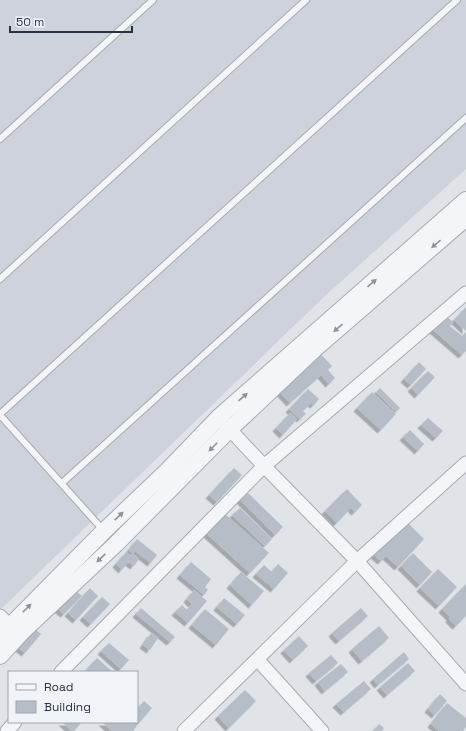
<svg xmlns="http://www.w3.org/2000/svg" width="466" height="731" viewBox="0 0 466 731" font-family="'Space Grotesk',sans-serif">
<style>
.built{fill:#ced3db}
.building{fill:#b7bdc6;filter:url(#shadow)}
.lines{fill:none;stroke-linecap:round;stroke-linejoin:round}
.service-casing{stroke:#a5abb3;stroke-width:8}
.minor-casing{stroke:#a5abb3;stroke-width:15}
.tertiary-casing{stroke:#a5abb3;stroke-width:18}
.service{stroke:#f3f5f8;stroke-width:6}
.minor{stroke:#f3f5f8;stroke-width:13}
.tertiary{stroke:#f3f5f8;stroke-width:16}
.oneway{fill:#8e949c}
</style>
<defs>
<filter id="shadow"><feDropShadow dx="-3.5" dy="3.5" stdDeviation="0" flood-color="#0004"/></filter>
</defs>
<rect width="100%" height="100%" fill="#e0e4e9"/>
<path class="built" d="M0 0H466V169L325 296 0 610Z"/>
<g class="building">
<path d="M466 307V331L454 320Z"/>
<path d="M445 315 453 322 450 326 462 336 465 332 466 334V351L462 355 432 329Z"/>
<path d="M318 351 332 366 328 370 335 378 329 384 321 375 290 403 277 389Z"/>
<path d="M419 362 426 369 411 385 404 379Z"/>
<path d="M428 371 435 377 418 395 411 388Z"/>
<path d="M380 388 400 408 396 412 376 392Z"/>
<path d="M308 389 319 399 314 405 311 403 303 411 306 414 300 419 289 409Z"/>
<path d="M372 392 396 414 381 430 357 408Z"/>
<path d="M290 413 297 419 283 435 276 428Z"/>
<path d="M428 418 443 431 436 438 421 425Z"/>
<path d="M410 430 424 444 418 451 403 437Z"/>
<path d="M234 468 242 475 217 502 209 495Z"/>
<path d="M347 489 362 505 355 512 351 508 337 523 325 511Z"/>
<path d="M246 491 283 527 275 535 239 499Z"/>
<path d="M240 508 272 539 265 546 232 515Z"/>
<path d="M224 513 269 553 250 573 206 533Z"/>
<path d="M406 521 424 539 398 567 386 556 381 561 372 553Z"/>
<path d="M137 539 157 555 151 563 135 551 133 554 129 550Z"/>
<path d="M126 552 131 556 133 554 139 559 134 566 128 562 122 570 116 564Z"/>
<path d="M413 553 432 572 420 585 401 566Z"/>
<path d="M191 562 211 579 205 587 208 590 204 595 180 575Z"/>
<path d="M278 564 288 573 274 589 256 574 264 565 272 572Z"/>
<path d="M438 569 457 587 439 606 420 588Z"/>
<path d="M241 572 264 591 252 605 230 585Z"/>
<path d="M466 584V616L456 626 449 619 450 617 442 609Z"/>
<path d="M90 588 98 596 76 620 68 613Z"/>
<path d="M75 590 82 596 64 614 58 609Z"/>
<path d="M194 590 207 601 188 623 175 612 182 605 187 610 192 604 187 599Z"/>
<path d="M102 597 110 604 91 624 83 617Z"/>
<path d="M224 598 245 615 237 624 217 607Z"/>
<path d="M141 608 175 637 170 642 136 614Z"/>
<path d="M361 608 368 616 339 641 332 633Z"/>
<path d="M205 609 229 629 216 645 192 625Z"/>
<path d="M379 626 389 638 362 661 352 649Z"/>
<path d="M35 629 41 634 25 653 19 648Z"/>
<path d="M151 633 158 638 150 650 143 645Z"/>
<path d="M299 636 308 646 293 660 284 650Z"/>
<path d="M109 643 129 660 121 669 101 651Z"/>
<path d="M404 652 409 659 378 685 373 679Z"/>
<path d="M331 655 338 663 316 681 309 673Z"/>
<path d="M97 658 113 672 85 671Z"/>
<path d="M408 663 415 671 387 695 380 687Z"/>
<path d="M341 664 348 672 325 691 318 682Z"/>
<path d="M364 681 371 689 344 712 336 704Z"/>
<path d="M245 690 256 701 229 728 218 716Z"/>
<path d="M440 694 447 701 435 715 428 709Z"/>
<path d="M144 701 152 708 139 723 137 722V709Z"/>
<path d="M447 703 466 718V727L463 731H439L431 724Z"/>
<path d="M62 722H82L74 731H72Z"/>
<path d="M102 722H132L137 726 133 731H112Z"/>
<path d="M379 724 384 728 382 731H373Z"/>
</g>
<g class="lines">
<g class="service-casing">
<g id="service">
<path d="M0 139 153 0"/>
<path d="M0 279 306 0"/>
<path d="M0 414 457 0"/>
<path d="M0 415 104 531"/>
<path d="M62 483 466 118"/>
</g>
</g>
<g class="minor-casing">
<g id="minor">
<path d="M223 422 264 466 357 561 466 684"/>
<path d="M0 616 9 625"/>
<path d="M258 660 322 731"/>
<path d="M61 672 264 466 466 293"/>
<path d="M7 731 15 722"/>
<path d="M184 731 357 561 466 463"/>
</g>
</g>
<g class="tertiary-casing">
<g id="tertiary">
<path d="M0 636 104 531 167 471 219 417 466 200"/>
<path d="M0 656 21 633 116 544 230 429 316 348 466 218"/>
</g>
</g>
<use href="#service" class="service"/>
<use href="#minor" class="minor"/>
<use href="#tertiary" class="tertiary"/>
</g>
<defs><path id="oneway-solid" d="M-6-.8H1V-3.2L6.5 0L1 3.2V.8H-6Z"/></defs>
<g class="oneway">
<use href="#oneway-solid" transform="translate(436 244) rotate(140)"/>
<use href="#oneway-solid" transform="translate(372 283) rotate(-41)"/>
<use href="#oneway-solid" transform="translate(338 328) rotate(139)"/>
<use href="#oneway-solid" transform="translate(243 397) rotate(-41)"/>
<use href="#oneway-solid" transform="translate(213 447) rotate(135)"/>
<use href="#oneway-solid" transform="translate(119 516) rotate(-43)"/>
<use href="#oneway-solid" transform="translate(101 558) rotate(137)"/>
<use href="#oneway-solid" transform="translate(27 608) rotate(-45)"/>
</g>
<rect x="8" y="671" width="130" height="52" fill="#f0f3f7" stroke="#a0a6ae"/>
<rect x="16" y="684" width="20" height="6" fill="#f3f5f8" stroke="#a0a6ae"/>
<text x="44" y="691" font-size="12" fill="#283241">Road</text>
<rect x="16" y="701" width="20" height="12" fill="#b7bdc6" stroke="#a0a6ae"/>
<text x="44" y="711" font-size="12" fill="#283241">Building</text>
<path d="M10 26v6h122v-6" fill="none" stroke="#283241" stroke-width="2"/>
<text x="16" y="26" font-size="12" fill="#283241" stroke="#f0f3f7" stroke-width="3" paint-order="stroke">50 m</text>
</svg>
